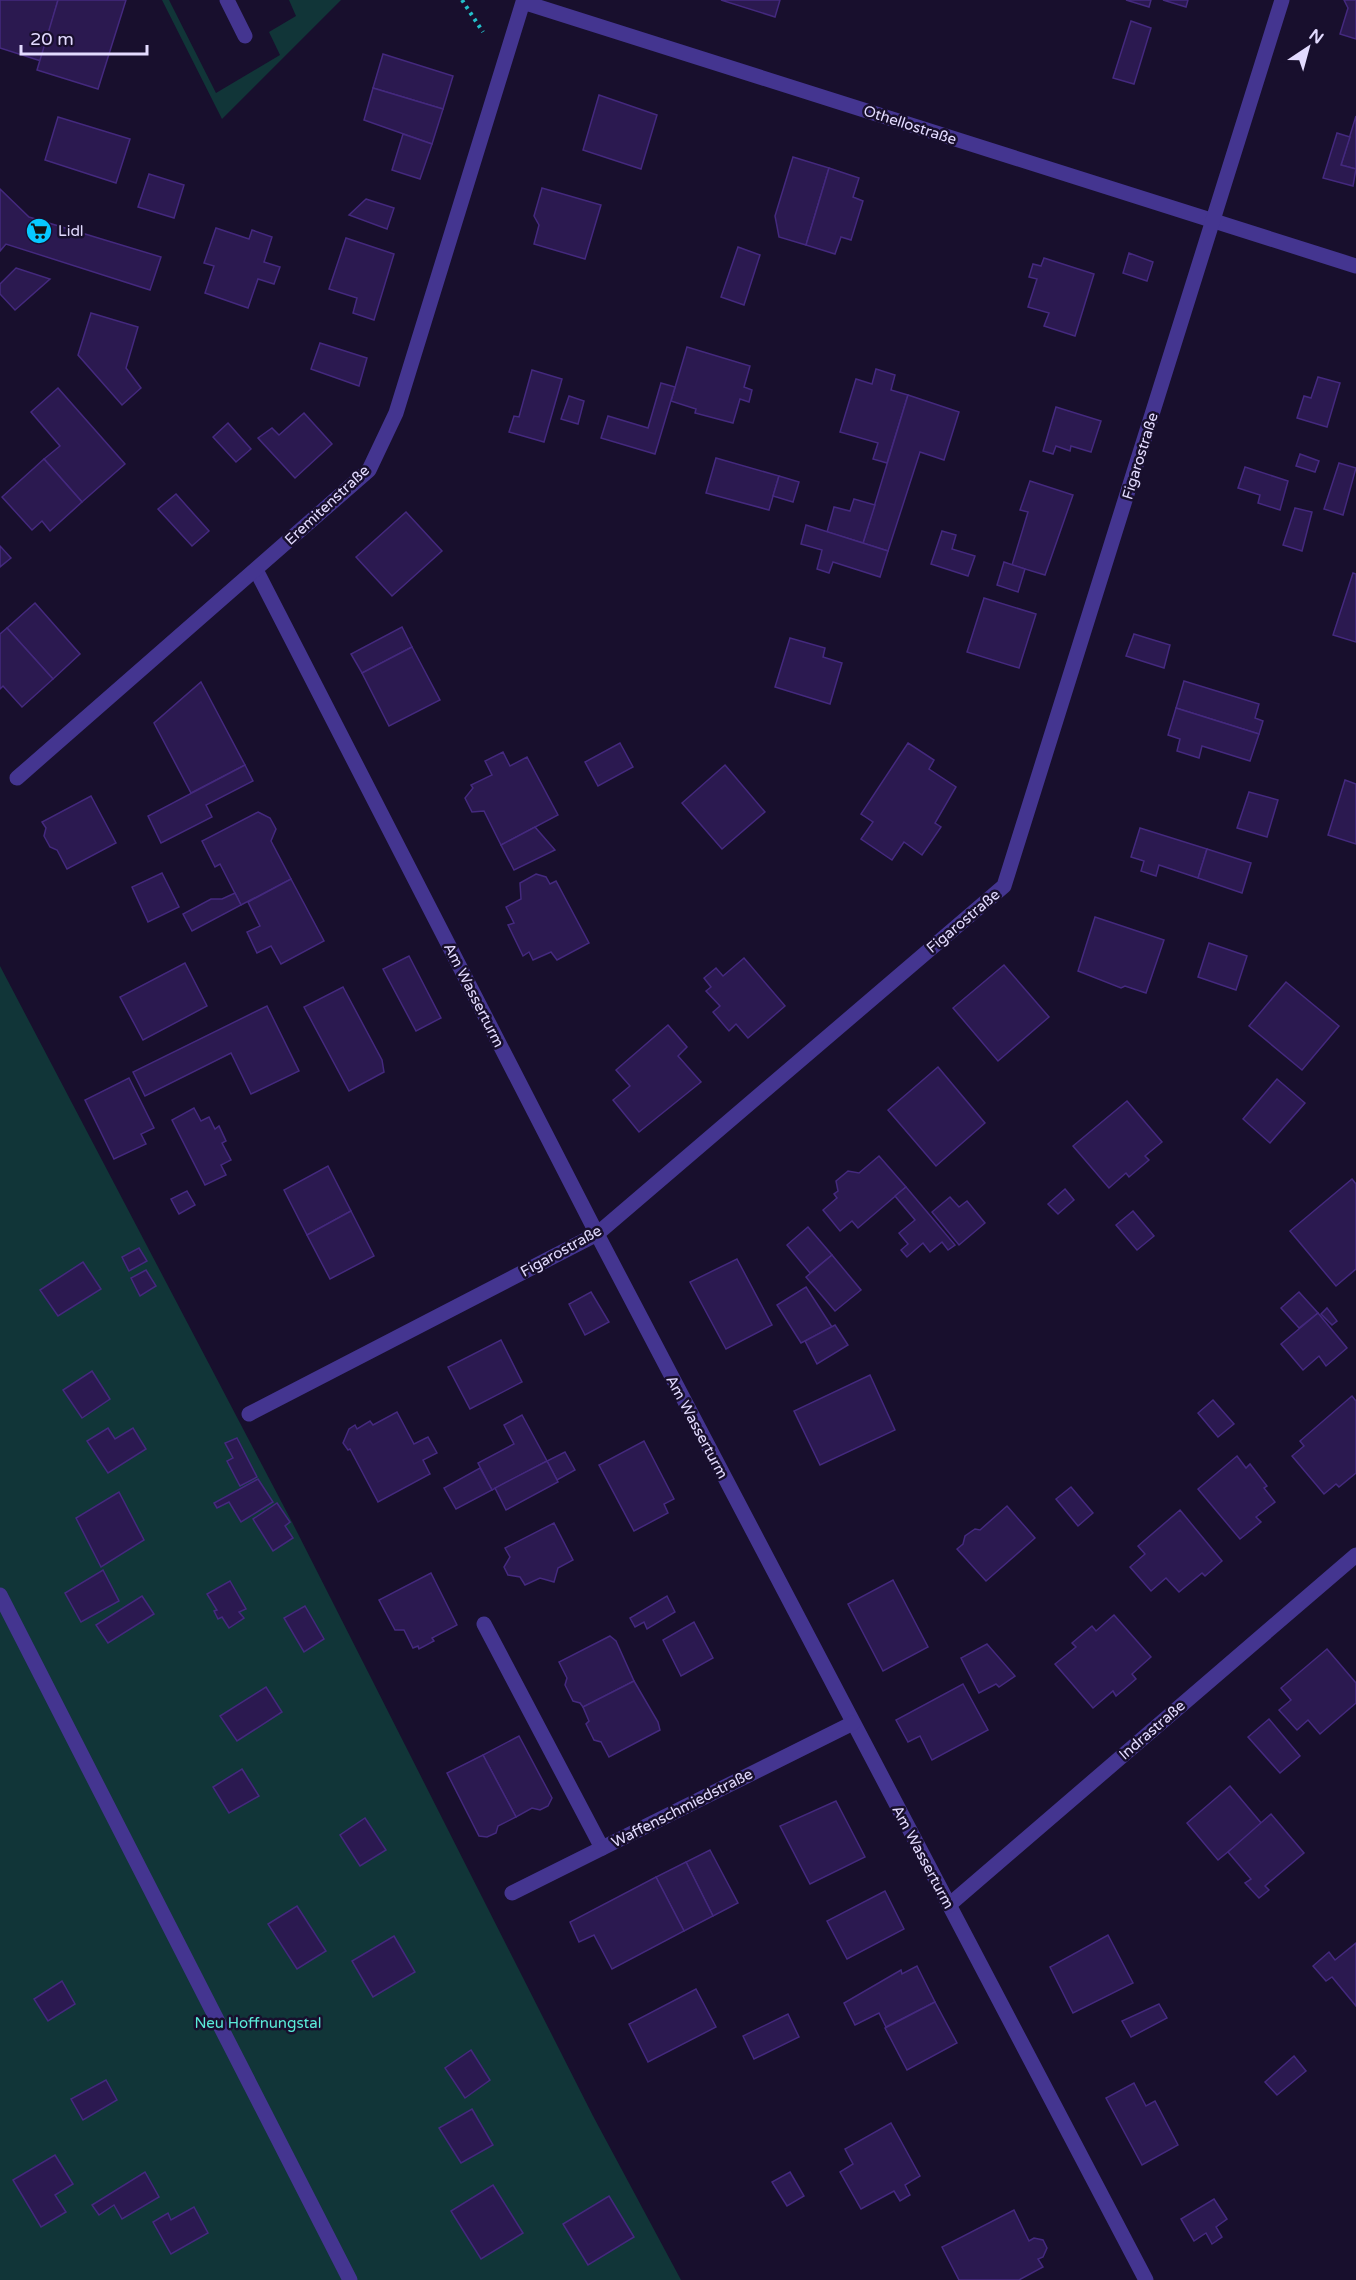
<svg xmlns="http://www.w3.org/2000/svg" width="1356" height="2280" viewBox="0 0 1356 2280" font-family="'Varela Round',sans-serif">
<style>
.green{fill:#113538}
.building{fill:#2b1950;stroke:#44297e;stroke-width:1.5}
.lines{fill:none;stroke-linecap:round;stroke-linejoin:round}
.path{stroke:#24c0ca;stroke-width:4;stroke-dasharray:3 4.5;stroke-linecap:butt}
.minor{stroke:#443590;stroke-width:15}
.labels{text-anchor:middle;dominant-baseline:central;stroke-width:5;stroke-linejoin:round;paint-order:stroke}
.street-label{font-size:15px;fill:#e3dbff;stroke:#180f2d}
.poi-label{font-size:15px;fill:#e3dbff;stroke:#180f2d;text-anchor:start}
.park-label{font-size:15px;fill:#5aecd9;stroke:#180f2d}
</style>
<rect width="100%" height="100%" fill="#180f2d"/>
<g class="green">
<path d="M162 0H169L216 93 280 55 269 32 296 16 289 0H341L222 119Z"/>
<path d="M0 966 292 1522 593 2116 681 2280H0Z"/>
</g>
<g class="building">
<path d="M0 0H58L41 61 0 48Z"/>
<path d="M58 0H126L98 89 37 70Z"/>
<path d="M721 0H780L775 17Z"/>
<path d="M1126 0H1151L1149 7Z"/>
<path d="M1163 0H1188L1186 7Z"/>
<path d="M1344 0H1356V39L1340 34 1348 8Z"/>
<path d="M1131 21 1151 28 1134 84 1113 78Z"/>
<path d="M383 54 453 76 443 109 373 88Z"/>
<path d="M373 88 443 109 432 144 364 120Z"/>
<path d="M599 95 657 115 641 169 583 150Z"/>
<path d="M1356 116V169L1341 165Z"/>
<path d="M58 117 130 139 116 183 45 160Z"/>
<path d="M1337 133 1350 137 1341 165 1356 169 1353 186 1323 178Z"/>
<path d="M403 134 432 144 420 179 392 170Z"/>
<path d="M793 157 829 168 806 245 779 237 775 216Z"/>
<path d="M829 168 859 178 853 197 863 201 851 240 841 237 835 254 806 245Z"/>
<path d="M149 174 184 185 174 218 138 207Z"/>
<path d="M542 188 601 205 585 259 534 244 539 225 534 216Z"/>
<path d="M0 189 29 217 161 257 150 290 6 244 0 251Z"/>
<path d="M366 199 394 208 387 229 349 215Z"/>
<path d="M216 228 249 239 252 230 272 237 264 262 280 267 274 284 258 279 248 308 205 293 214 266 204 263Z"/>
<path d="M346 238 394 254 374 320 353 313 357 298 329 289Z"/>
<path d="M738 247 760 255 744 305 721 297Z"/>
<path d="M1129 253 1153 262 1147 281 1123 273Z"/>
<path d="M1044 258 1094 274 1075 336 1044 326 1049 313 1028 307 1037 279 1029 277 1033 264 1041 266Z"/>
<path d="M16 268 50 279 15 310 0 294V284Z"/>
<path d="M91 313 138 327 126 368 141 388 122 405 78 355Z"/>
<path d="M320 343 367 358 359 386 311 369Z"/>
<path d="M687 347 750 366 744 387 752 390 749 402 740 399 733 423 695 413 696 409 671 401Z"/>
<path d="M876 369 895 375 891 390 908 395 887 463 873 459 878 443 840 432 856 379 872 384Z"/>
<path d="M532 370 562 379 544 442 509 432 514 416 519 417Z"/>
<path d="M1318 377 1340 383 1327 427 1297 418 1304 396 1311 398Z"/>
<path d="M661 383 675 387 655 454 601 438 608 416 648 428Z"/>
<path d="M58 388 125 464 82 502 44 459 60 446 31 412Z"/>
<path d="M908 395 959 412 944 460 920 452 888 551 863 543Z"/>
<path d="M569 396 584 401 578 424 561 419Z"/>
<path d="M1056 407 1101 421 1091 452 1071 446 1070 451 1056 446 1053 454 1043 451Z"/>
<path d="M304 413 332 444 295 478 258 438 272 428 279 435Z"/>
<path d="M228 423 251 449 236 462 213 437Z"/>
<path d="M1300 454 1319 461 1315 472 1296 466Z"/>
<path d="M716 458 779 476 769 510 706 493Z"/>
<path d="M44 459 82 502 50 531 42 521 32 530 2 497Z"/>
<path d="M1339 463 1356 468 1343 515 1324 509Z"/>
<path d="M1245 467 1288 481 1280 510 1258 503 1260 495 1238 488Z"/>
<path d="M779 476 799 482 793 502 773 496Z"/>
<path d="M1030 481 1073 495 1045 575 1012 565 1028 512 1020 510Z"/>
<path d="M176 494 209 531 192 546 158 509Z"/>
<path d="M854 499 875 505 863 543 827 532 834 507 850 511Z"/>
<path d="M1295 508 1312 512 1302 551 1283 545Z"/>
<path d="M406 512 442 551 392 596 356 557Z"/>
<path d="M806 525 888 551 880 577 833 562 829 573 817 569 822 550 801 544Z"/>
<path d="M942 531 956 535 952 549 975 556 968 576 931 564Z"/>
<path d="M0 546 11 558 0 567Z"/>
<path d="M1004 562 1025 569 1018 592 997 585Z"/>
<path d="M1353 573 1356 574V642L1333 635Z"/>
<path d="M984 598 1036 614 1019 668 967 652Z"/>
<path d="M35 603 80 654 53 679 7 628Z"/>
<path d="M402 627 412 647 362 673 351 654Z"/>
<path d="M7 628 53 679 22 707 3 686 0 689V634Z"/>
<path d="M1134 634 1170 645 1164 668 1126 656Z"/>
<path d="M790 638 825 648 823 657 842 663 830 704 775 687Z"/>
<path d="M412 647 440 700 389 726 362 673Z"/>
<path d="M1184 681 1259 704 1255 718 1263 721 1259 734 1176 708Z"/>
<path d="M201 682 245 765 191 793 154 723Z"/>
<path d="M1176 708 1259 734 1250 761 1202 746 1199 758 1177 751 1180 739 1168 735Z"/>
<path d="M620 743 633 767 598 786 585 762Z"/>
<path d="M908 743 934 760 929 769 956 787 935 823 941 827 922 855 904 842 892 860 861 839 873 822 861 814Z"/>
<path d="M503 752 510 766 527 757 558 815 501 845 484 811 472 812 465 798 473 788 471 785 492 775 485 761Z"/>
<path d="M245 765 253 781 206 805 212 817 161 843 148 816Z"/>
<path d="M725 765 765 812 722 849 682 803Z"/>
<path d="M1345 780 1356 784V844L1328 835Z"/>
<path d="M1249 792 1278 800 1267 837 1237 828Z"/>
<path d="M91 796 116 843 67 869 57 850 50 847 44 836 46 828 42 822Z"/>
<path d="M258 812 270 818 276 829 271 841 291 879 241 905 220 864 215 867 202 841Z"/>
<path d="M535 827 555 850 514 870 501 845Z"/>
<path d="M1140 828 1207 849 1198 878 1159 865 1156 876 1141 871 1144 861 1131 857Z"/>
<path d="M1207 849 1251 863 1242 893 1198 878Z"/>
<path d="M162 873 179 907 148 922 132 887Z"/>
<path d="M536 874 546 877 550 884 556 881 589 943 557 960 551 952 533 960 529 952 523 956 508 925 514 923 506 907 521 899 520 883Z"/>
<path d="M291 879 324 941 281 964 271 946 257 953 247 932 260 926 248 902Z"/>
<path d="M235 893 241 905 192 931 183 914 211 899H222Z"/>
<path d="M1095 917 1164 940 1146 993 1125 986 1121 988 1078 971Z"/>
<path d="M1209 943 1247 956 1236 990 1198 977Z"/>
<path d="M409 956 441 1018 416 1031 383 969Z"/>
<path d="M744 958 785 1006 748 1038 736 1024 729 1031 713 1012 720 1006 706 991 711 987 704 978 716 968 723 976Z"/>
<path d="M185 963 207 1006 143 1040 120 997Z"/>
<path d="M1004 965 1049 1017 998 1061 953 1008Z"/>
<path d="M1286 982 1339 1026 1302 1070 1249 1026Z"/>
<path d="M343 987 382 1060 384 1072 349 1091 304 1007Z"/>
<path d="M267 1006 299 1071 251 1094 231 1053 145 1096 133 1072Z"/>
<path d="M668 1025 687 1047 678 1056 701 1082 639 1132 613 1100 630 1086 616 1070Z"/>
<path d="M938 1067 985 1123 936 1166 888 1110Z"/>
<path d="M129 1078 154 1128 141 1134 146 1144 114 1159 85 1100Z"/>
<path d="M1277 1079 1305 1103 1270 1143 1243 1119Z"/>
<path d="M1127 1101 1162 1142 1145 1156 1149 1160 1129 1177 1126 1173 1109 1188 1073 1146Z"/>
<path d="M194 1108 201 1121 209 1117 215 1129 219 1126 226 1141 222 1143 231 1160 221 1165 226 1175 205 1185 172 1120Z"/>
<path d="M879 1156 906 1187 858 1228 852 1221 840 1231 823 1210 837 1198 834 1194 838 1191 836 1181 848 1171 859 1173Z"/>
<path d="M328 1166 351 1211 307 1235 284 1190Z"/>
<path d="M1352 1179 1356 1184V1269L1336 1286 1290 1231Z"/>
<path d="M906 1187 955 1245 948 1250 942 1242 930 1252 923 1243 907 1257 901 1250 908 1244 899 1233 915 1220 895 1196Z"/>
<path d="M1065 1189 1074 1200 1058 1214 1048 1204Z"/>
<path d="M187 1191 195 1205 179 1214 171 1199Z"/>
<path d="M950 1197 959 1207 967 1201 985 1223 959 1245 932 1212Z"/>
<path d="M351 1211 374 1256 330 1279 307 1235Z"/>
<path d="M1133 1211 1154 1236 1137 1250 1116 1225Z"/>
<path d="M808 1227 832 1255 810 1273 787 1245Z"/>
<path d="M139 1248 147 1261 129 1271 122 1257Z"/>
<path d="M832 1255 861 1290 835 1311 806 1277Z"/>
<path d="M737 1259 772 1325 726 1349 690 1282Z"/>
<path d="M83 1262 101 1289 58 1316 40 1290Z"/>
<path d="M146 1270 156 1286 140 1296 131 1278Z"/>
<path d="M806 1287 832 1327 801 1343 777 1305Z"/>
<path d="M591 1292 609 1322 585 1335 569 1304Z"/>
<path d="M1299 1292 1318 1313 1299 1328 1281 1308Z"/>
<path d="M1327 1308 1337 1321 1332 1325 1321 1314Z"/>
<path d="M1318 1313 1347 1348 1326 1366 1319 1356 1303 1370 1281 1344Z"/>
<path d="M835 1325 848 1345 817 1364 805 1341Z"/>
<path d="M501 1340 522 1382 470 1409 448 1367Z"/>
<path d="M92 1371 110 1399 82 1418 63 1390Z"/>
<path d="M870 1375 895 1430 820 1465 794 1411Z"/>
<path d="M1352 1396 1356 1401V1473L1339 1487 1336 1484 1324 1494 1292 1456 1304 1446 1300 1441Z"/>
<path d="M1213 1400 1234 1424 1218 1437 1198 1413Z"/>
<path d="M397 1412 414 1444 428 1437 437 1453 423 1460 430 1474 378 1502 350 1449 348 1450 343 1443 349 1429 355 1425 357 1429 370 1421 373 1425Z"/>
<path d="M522 1415 547 1461 492 1490 478 1463 514 1444 504 1425Z"/>
<path d="M108 1428 115 1439 133 1428 146 1449 108 1473 87 1441Z"/>
<path d="M237 1438 257 1477 240 1486 227 1461 233 1458 225 1443Z"/>
<path d="M644 1441 674 1499 664 1504 668 1513 634 1531 599 1465Z"/>
<path d="M565 1452 575 1470 557 1480 547 1461Z"/>
<path d="M1237 1456 1246 1468 1250 1464 1267 1486 1264 1488 1275 1502 1256 1517 1261 1522 1240 1539 1198 1489Z"/>
<path d="M547 1461 558 1482 506 1510 495 1488Z"/>
<path d="M480 1468 492 1490 456 1509 444 1488Z"/>
<path d="M258 1479 273 1502 241 1522 229 1502 217 1508 214 1503Z"/>
<path d="M1071 1487 1093 1513 1078 1526 1056 1499Z"/>
<path d="M119 1492 144 1540 101 1567 76 1518Z"/>
<path d="M277 1503 290 1522 285 1526 293 1538 273 1551 253 1519Z"/>
<path d="M1007 1506 1035 1538 986 1581 957 1549 963 1544 965 1536 975 1529 980 1530Z"/>
<path d="M1180 1510 1222 1561 1205 1576 1202 1573 1179 1592 1166 1578 1151 1591 1130 1567 1145 1554 1138 1546Z"/>
<path d="M554 1523 573 1560 558 1568 554 1582 540 1578 525 1585 520 1577 508 1575 504 1567 510 1557 505 1548Z"/>
<path d="M103 1570 119 1601 81 1622 65 1593Z"/>
<path d="M431 1573 457 1625 432 1638 434 1641 419 1649 418 1646 413 1648 404 1630H395L379 1600Z"/>
<path d="M893 1580 928 1647 883 1671 848 1604Z"/>
<path d="M230 1581 246 1609 239 1612 244 1618 229 1628 222 1617 218 1619 214 1611 217 1610 207 1594Z"/>
<path d="M142 1596 154 1614 108 1643 96 1625Z"/>
<path d="M667 1596 675 1612 647 1629 644 1622 635 1627 630 1618Z"/>
<path d="M305 1606 324 1639 304 1652 284 1618Z"/>
<path d="M1114 1615 1151 1657 1132 1674 1136 1679 1116 1696 1113 1691 1093 1708 1055 1664 1076 1647 1072 1643 1092 1626 1096 1631Z"/>
<path d="M694 1622 713 1658 681 1676 663 1640Z"/>
<path d="M610 1636 616 1641 634 1681 583 1707 580 1703 573 1701 565 1685 567 1678 559 1662Z"/>
<path d="M987 1644 1015 1676 999 1687 996 1684 979 1693 961 1658Z"/>
<path d="M1327 1649 1356 1683V1703L1320 1734 1308 1720 1297 1730 1279 1710 1291 1700 1281 1688Z"/>
<path d="M634 1681 658 1722 660 1730 609 1757 601 1742 594 1740 586 1724 589 1721 583 1707Z"/>
<path d="M963 1684 988 1730 932 1760 920 1736 908 1742 896 1720Z"/>
<path d="M266 1687 282 1712 237 1741 220 1716Z"/>
<path d="M1269 1719 1300 1756 1280 1773 1248 1737Z"/>
<path d="M519 1736 552 1798 548 1806 540 1810 532 1808 516 1817 483 1755Z"/>
<path d="M483 1755 516 1817 498 1826 496 1833 487 1837 479 1836 447 1773Z"/>
<path d="M242 1769 259 1796 229 1813 213 1787Z"/>
<path d="M1230 1786 1262 1824 1218 1860 1187 1823Z"/>
<path d="M836 1801 865 1857 810 1884 780 1826Z"/>
<path d="M1271 1814 1304 1853 1265 1886 1269 1890 1259 1898 1245 1883 1251 1879 1228 1852Z"/>
<path d="M365 1818 386 1850 360 1866 340 1835Z"/>
<path d="M710 1850 738 1903 713 1916 686 1862Z"/>
<path d="M686 1862 713 1916 684 1931 656 1877Z"/>
<path d="M656 1877 684 1931 612 1969 594 1935 579 1942 570 1922Z"/>
<path d="M885 1891 904 1929 847 1959 827 1921Z"/>
<path d="M297 1906 326 1951 297 1969 268 1924Z"/>
<path d="M1108 1935 1133 1983 1073 2013 1050 1967Z"/>
<path d="M394 1936 415 1972 373 1997 352 1961Z"/>
<path d="M1356 1943V2006L1332 1977 1326 1981 1313 1966 1329 1952 1335 1960Z"/>
<path d="M917 1966 935 2002 886 2027 879 2013 855 2025 844 2003 901 1970 902 1974Z"/>
<path d="M62 1981 75 2004 48 2021 34 1999Z"/>
<path d="M696 1989 716 2027 648 2062 629 2024Z"/>
<path d="M935 2002 957 2043 907 2070 885 2028Z"/>
<path d="M1159 2004 1167 2018 1131 2037 1122 2021Z"/>
<path d="M788 2014 799 2037 754 2059 743 2036Z"/>
<path d="M471 2050 490 2080 465 2098 445 2068Z"/>
<path d="M1294 2056 1306 2071 1277 2095 1265 2082Z"/>
<path d="M106 2080 117 2100 83 2120 71 2099Z"/>
<path d="M1134 2083 1146 2106 1155 2101 1178 2145 1142 2165 1106 2098Z"/>
<path d="M472 2109 493 2145 461 2163 439 2128Z"/>
<path d="M891 2123 920 2176 905 2185 910 2195 900 2201 894 2191 861 2209 840 2172 853 2164 845 2149Z"/>
<path d="M55 2155 73 2184 55 2195 66 2212 41 2227 13 2180Z"/>
<path d="M145 2172 159 2197 122 2219 114 2205 99 2215 92 2205Z"/>
<path d="M790 2172 804 2196 787 2206 772 2182Z"/>
<path d="M493 2185 523 2233 481 2259 451 2211Z"/>
<path d="M609 2196 634 2237 588 2265 563 2224Z"/>
<path d="M1214 2199 1227 2219 1216 2227 1222 2237 1212 2244 1206 2233 1194 2241 1181 2219Z"/>
<path d="M194 2207 208 2233 171 2254 153 2222 168 2213 171 2220Z"/>
<path d="M1014 2210 1029 2241 1034 2238 1043 2240 1047 2248 1043 2257 1038 2259 1043 2267 1019 2280H959L942 2247Z"/>
</g>
<g class="lines">
<path class="path" d="M462 0 483 32"/>
<g class="minor">
<path d="M227 0 245 36"/>
<path d="M256 570 597 1234 1146 2280"/>
<path d="M17 778 369 470 396 413 523 2 1356 266"/>
<path d="M249 1414 597 1234 1004 886 1282 0"/>
<path d="M0 1595 350 2280"/>
<path d="M484 1624 602 1848"/>
<path d="M512 1893 853 1723"/>
<path d="M949 1905 1356 1555"/>
</g>
</g>
<defs>
<g id="supermarket-disc" transform="scale(1.35)"><circle r="9.5" fill="#07c9ff" stroke="#180f2d"/><path d="M-6-5.5h2.5l.6 2H6L4.5 2H-2.5L-4.4-4H-6ZM-1.5 3.2a1.3 1.3 0 1 0 .1 0ZM3 3.2a1.3 1.3 0 1 0 .1 0Z" fill="#111"/></g>
</defs>
<g fill-rule="evenodd">
<use href="#supermarket-disc" x="39" y="231"/>
</g>
<g class="labels">
<g class="street-label">
<text transform="translate(910 125) rotate(18)">Othellostraße</text>
<text transform="translate(1140 456) rotate(-73)">Figarostraße</text>
<text transform="translate(327 505) rotate(-43)">Eremitenstraße</text>
<text transform="translate(963 921) rotate(-40)">Figarostraße</text>
<text transform="translate(474 995) rotate(63)">Am Wasserturm</text>
<text transform="translate(561 1251) rotate(-29)">Figarostraße</text>
<text transform="translate(697 1427) rotate(62)">Am Wasserturm</text>
<text transform="translate(1152 1730) rotate(-41)">Indrastraße</text>
<text transform="translate(682 1808) rotate(-27)">Waffenschmiedstraße</text>
<text transform="translate(923 1857) rotate(62)">Am Wasserturm</text>
</g>
<g class="poi-label">
<text x="58" y="231">Lidl</text>
</g>
<g class="park-label">
<text x="258" y="2023">Neu Hoffnungstal</text>
</g>
</g>
<g transform="translate(1308 48) rotate(36)" stroke="#180f2d" stroke-width="4.5" paint-order="stroke">
<path d="M0-4.5L10 22L0 15L-10 22Z" fill="#e3dbff"/>
<text y="-9" font-size="16" font-weight="bold" text-anchor="middle" fill="#e3dbff">N</text>
</g>
<path d="M21 45v9h126v-9" fill="none" stroke="#e3dbff" stroke-width="3"/>
<text x="30" y="45" font-size="18" fill="#e3dbff" stroke="#180f2d" stroke-width="4.5" paint-order="stroke">20 m</text>
</svg>
